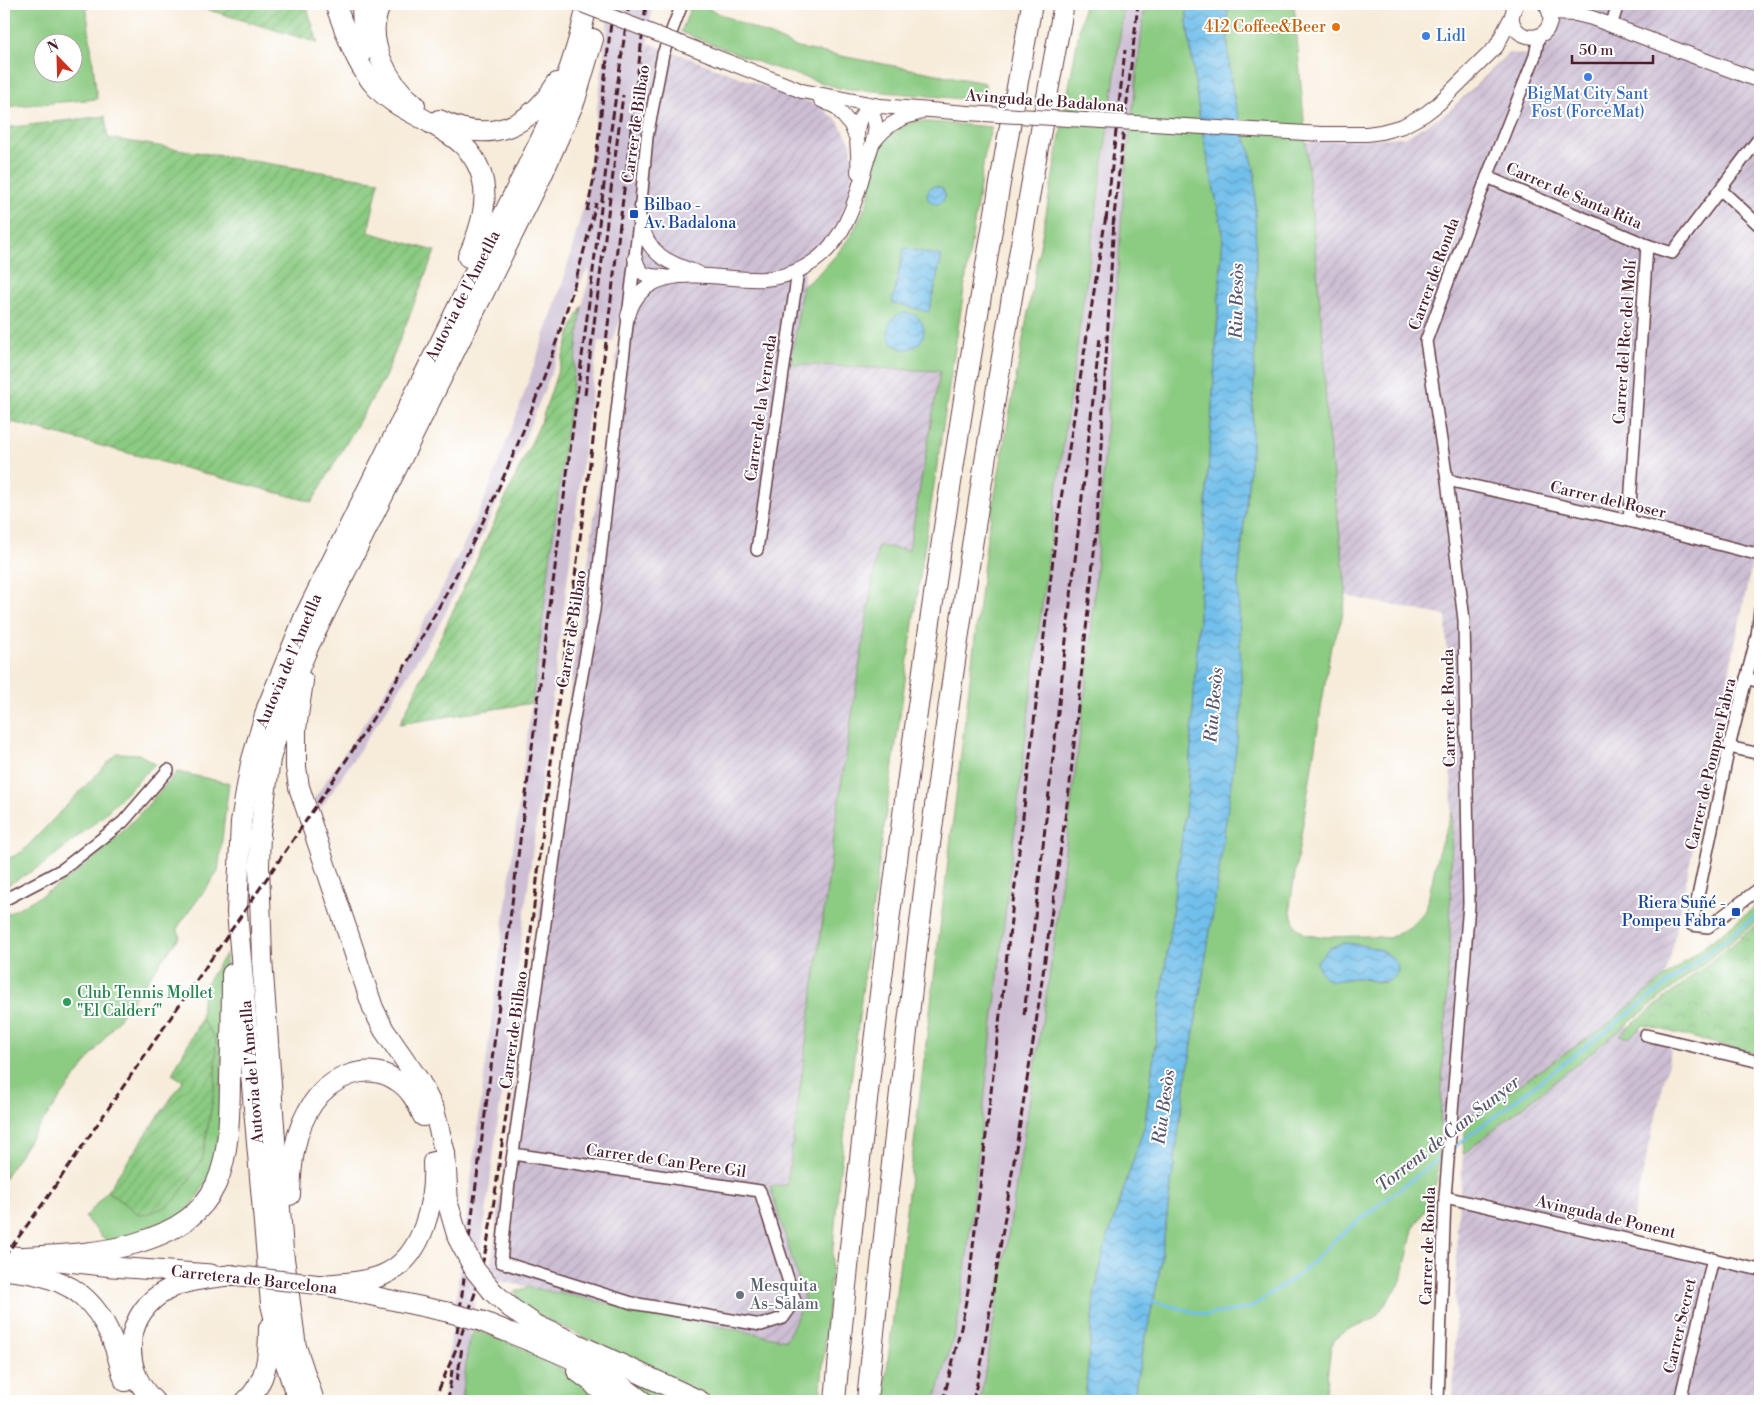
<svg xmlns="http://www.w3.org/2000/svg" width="1764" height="1405" viewBox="0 0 1764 1405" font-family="'Libre Bodoni',serif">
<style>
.industrial{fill:url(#industrial-furrows)}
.railway{fill:#ccbed3}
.grass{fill:#8bcb82;stroke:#6a7556;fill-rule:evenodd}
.park{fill:url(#park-crowns);stroke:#6a7556}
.garden{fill:url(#garden-furrows);stroke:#6a7556}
.water{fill:url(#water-waves);stroke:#5e6f8b}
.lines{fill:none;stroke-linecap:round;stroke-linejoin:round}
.stream{stroke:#71bfeb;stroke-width:3}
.minor-casing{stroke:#643e45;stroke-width:14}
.tertiary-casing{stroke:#643e45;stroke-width:16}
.trunk-casing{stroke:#643e45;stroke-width:21}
.motorway-casing{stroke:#643e45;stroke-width:22}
.minor{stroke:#fff;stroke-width:11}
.tertiary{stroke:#fff;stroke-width:14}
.trunk{stroke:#fff;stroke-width:19}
.motorway{stroke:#fff;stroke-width:20}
.rail{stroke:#4a1f2b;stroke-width:3;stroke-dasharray:8 4;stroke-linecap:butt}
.tertiary-bridge-casing{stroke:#643e45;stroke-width:16;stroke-linecap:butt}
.trunk-bridge-casing{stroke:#643e45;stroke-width:21;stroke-linecap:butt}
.motorway-bridge-casing{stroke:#643e45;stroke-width:22;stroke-linecap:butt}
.tertiary-bridge{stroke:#fff;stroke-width:14}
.trunk-bridge{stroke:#fff;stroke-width:19}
.motorway-bridge{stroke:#fff;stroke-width:20}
.food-dot{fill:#e8710a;stroke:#fff;stroke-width:2}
.shop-dot{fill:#3f7fe0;stroke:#fff;stroke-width:2}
.transit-dot{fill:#1a4fb4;stroke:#fff;stroke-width:2}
.leisure-dot{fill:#2e9e5b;stroke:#fff;stroke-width:2}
.worship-dot{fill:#6b7280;stroke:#fff;stroke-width:2}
.labels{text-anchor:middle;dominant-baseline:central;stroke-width:4;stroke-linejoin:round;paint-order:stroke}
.food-label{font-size:16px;fill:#c56008;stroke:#fff;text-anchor:end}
.shop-label{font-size:16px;fill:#366cbe;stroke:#fff;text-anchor:start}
.street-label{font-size:16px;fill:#4a1f2b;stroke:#fff}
.transit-label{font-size:16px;fill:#164399;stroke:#fff;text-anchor:start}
.leisure-label{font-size:16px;fill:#27864d;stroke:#fff;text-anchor:start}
.worship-label{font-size:16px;fill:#5b616d;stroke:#fff;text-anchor:start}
.water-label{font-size:18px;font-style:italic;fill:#58576e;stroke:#fff}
</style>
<defs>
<pattern id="industrial-furrows" width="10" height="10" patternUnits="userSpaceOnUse" patternTransform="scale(1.25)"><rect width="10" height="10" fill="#ccbed3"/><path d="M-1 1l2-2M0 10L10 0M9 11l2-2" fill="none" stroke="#b1a3b5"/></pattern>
<pattern id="park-crowns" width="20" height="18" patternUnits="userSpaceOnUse" patternTransform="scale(1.25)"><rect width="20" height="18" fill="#8bcb82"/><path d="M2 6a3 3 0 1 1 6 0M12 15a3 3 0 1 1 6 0" fill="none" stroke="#79ae70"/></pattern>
<pattern id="garden-furrows" width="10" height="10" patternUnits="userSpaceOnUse" patternTransform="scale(1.25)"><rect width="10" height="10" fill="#8bcb82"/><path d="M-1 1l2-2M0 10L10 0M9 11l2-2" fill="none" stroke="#79ae70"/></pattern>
<pattern id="water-waves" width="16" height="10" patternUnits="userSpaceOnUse" patternTransform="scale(1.25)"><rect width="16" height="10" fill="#71bfeb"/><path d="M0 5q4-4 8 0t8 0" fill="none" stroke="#5f9bbf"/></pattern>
</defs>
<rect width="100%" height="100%" fill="#fff"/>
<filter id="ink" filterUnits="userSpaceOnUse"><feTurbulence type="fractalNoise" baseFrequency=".02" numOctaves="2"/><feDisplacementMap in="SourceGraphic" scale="10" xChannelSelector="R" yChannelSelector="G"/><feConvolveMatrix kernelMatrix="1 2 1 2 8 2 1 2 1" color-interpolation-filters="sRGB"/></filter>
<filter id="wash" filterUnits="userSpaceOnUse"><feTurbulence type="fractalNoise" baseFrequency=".0096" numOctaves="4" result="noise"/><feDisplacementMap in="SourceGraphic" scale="20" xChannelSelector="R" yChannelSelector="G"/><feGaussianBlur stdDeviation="1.12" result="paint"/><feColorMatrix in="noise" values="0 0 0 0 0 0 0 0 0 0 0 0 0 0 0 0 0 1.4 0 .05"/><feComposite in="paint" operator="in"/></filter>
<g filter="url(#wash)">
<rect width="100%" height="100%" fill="#f7ecda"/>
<g class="industrial">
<path d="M1561 4H1760V538H1757L1669 964 1664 978 1600 1030 1466 1120 1439 1128 1450 935 1452 812 1446 616 1346 596 1326 414 1324 351 1306 142 1406 137 1449 111 1509 53 1528 55Z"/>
<path d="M649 43 766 87 818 105 837 120 851 143 853 160 852 176 849 191 840 218 827 238 804 258V276L792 364 940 371 909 550 878 546 838 806 787 1185 771 1186 805 1301 786 1340 489 1279 622 316Z"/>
<path d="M1624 1025 1674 1037 1627 1244 1760 1277V1401H1453L1457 1228 1463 1154Z"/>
</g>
<g class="railway">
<path d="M610 4H652L622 316 612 342 598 341 462 1401H443L582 307 588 284 589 267 579 284 566 336 510 475 443 618 388 707 321 808 314 799 381 698 442 589 482 506 516 417 563 282 586 197Z"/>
<path d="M1124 4H1145L1124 186 1090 653 1050 972 999 1293 980 1401H935L957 1325 967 1255 1015 822 1059 474 1105 156Z"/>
</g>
<g class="grass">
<path d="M4 4H86L97 99 4 107ZM42 42H72V72H42Z"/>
<path d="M692 4H701L711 10 798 48 985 83 986 101 839 88 766 65 681 32Z"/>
<path d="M1084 4H1124C1105 161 1080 318 1059 475 1024 734 996 995 967 1255L957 1325 935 1401H883L987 538Z"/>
<path d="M1145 4H1187V22L1200 120 1223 234 1188 790 1145 1124 1105 1246 1094 1297 1085 1401H980L999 1293 1050 972 1090 653 1124 186Z"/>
<path d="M1228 4H1294L1324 351 1326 414 1346 590C1344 611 1341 627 1331 646L1290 905 1292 917 1296 927 1305 934 1318 937 1367 936 1389 938 1410 927 1426 910 1438 853 1452 812 1450 935 1437 1178 1431 1201 1413 1229 1403 1275 1399 1285 1374 1319 1346 1330 1336 1337 1331 1347 1324 1401H1135L1136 1382 1158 1280 1181 1113 1215 899 1238 581 1252 445 1256 304 1255 175C1252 152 1242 130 1236 108 1229 79 1226 34 1228 4ZM1343 943 1353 944 1378 949 1396 962 1398 971 1385 983 1376 982 1360 978 1328 980 1321 973 1317 961 1329 948Z"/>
<path d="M916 121 992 127 986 146 917 596 872 912 839 1178 820 1401H716L522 1307 515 1292 528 1287 786 1340 805 1301 770 1186 787 1185 838 806 878 546 909 550 940 371 791 364 802 287C830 266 853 238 866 205 874 184 873 148 891 133 898 127 908 124 916 121Z"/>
<path d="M117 753 139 754 155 764 102 817 44 864 4 887V861L22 852Z"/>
<path d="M177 772 229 783 218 872 177 928 180 936 29 1140 4 1179V916C21 906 40 897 57 886 104 855 141 813 177 772Z"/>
<path d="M1760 903V919L1463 1154 1466 1120 1600 1030 1664 978Z"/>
<path d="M226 953 223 1010 220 1146 212 1173 191 1207 170 1222 108 1243 85 1218 107 1191 140 1215 202 1161 215 1085 216 1039 201 1019 203 988Z"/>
<path d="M474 1330C508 1341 550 1358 577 1380 585 1387 592 1394 600 1401H462L468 1345Z"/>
<path d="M616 1373 673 1401H652Z"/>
</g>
<path class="park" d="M1760 922V1055L1644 1025 1629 1038 1619 1035Z"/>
<g class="garden">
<path d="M189 4H306L318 43Z"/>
<path d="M105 116 108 138 379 181 368 232 435 251 385 377 312 502 4 420V128Z"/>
<path d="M582 307 532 703 400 724 541 422 573 325Z"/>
<path d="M201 1019 216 1039 215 1085 202 1161 175 1200 165 1207 148 1214 140 1215 107 1191 183 1081 172 1074Z"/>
</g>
<g class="water">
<path d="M1187 4H1228C1226 34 1229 79 1236 108 1242 130 1252 152 1255 175L1256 304 1252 445 1238 581 1242 706 1215 899 1181 1113 1158 1280 1136 1382 1135 1401H1085L1094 1297 1105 1246 1145 1124 1188 790 1223 234 1200 120 1187 22Z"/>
<circle cx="936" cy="195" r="9"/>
<path d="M904 248 942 256 929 312 892 303Z"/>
<circle cx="906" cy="331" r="18"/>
<path d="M1343 943C1360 944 1398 949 1398 971 1388 990 1372 978 1356 978 1348 978 1340 981 1332 981 1323 977 1318 971 1317 961L1329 948Z"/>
</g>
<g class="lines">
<g class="stream">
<path d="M1453 1148 1760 913"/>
<path d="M1151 1301 1206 1315 1250 1308 1300 1274 1338 1237 1446 1153"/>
</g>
</g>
</g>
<g filter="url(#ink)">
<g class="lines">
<g class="minor-casing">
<g id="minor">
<path d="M1611 26 1618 4"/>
<path d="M1487 177 1647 245"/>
<path d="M1721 190 1760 226"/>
<path d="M1447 480 1629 521 1760 555"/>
<path d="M1629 521 1647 245 1672 253 1760 137"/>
<path d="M757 550 798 271"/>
<path d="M1760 610 1757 636 1729 747 1692 925 1708 927 1760 888"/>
<path d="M1746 678 1760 682"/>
<path d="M1729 747 1760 754"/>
<path d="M4 900 63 869 123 822 168 770"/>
<path d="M1646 1035 1760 1062"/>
<path d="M513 1154 760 1191 795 1301 783 1318 761 1325 632 1303 501 1262 509 1182 572 729 594 610 640 213 647 137 663 54 682 4"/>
<path d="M1445 1197 1760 1270"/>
<path d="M1438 1401 1445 1197 1469 904 1464 620 1447 480 1426 341 1487 177 1535 56 1539 35"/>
<path d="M1680 1401 1713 1258"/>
</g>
</g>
<g class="tertiary-casing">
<g id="tertiary">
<path d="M1517 4C1497 33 1543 51 1550 22 1551 15 1549 9 1545 4"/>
<path d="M1550 13 1576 14 1592 18 1760 81"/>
<path d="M693 48 802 91 880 106 967 113"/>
<path d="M821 100 836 107 851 125 856 137"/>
<path d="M1322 134H1367L1381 132 1403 126 1425 114 1438 104 1496 47 1512 16"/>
<path d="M873 143C885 126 899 118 919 113"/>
<path d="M858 172C861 147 847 119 874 105"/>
<path d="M640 220C647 254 667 263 698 273"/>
<path d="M635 258C640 277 647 276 665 277"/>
<path d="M628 316C644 255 720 282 764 279 788 277 811 267 828 249 851 224 858 191 867 160 873 140 884 121 864 104"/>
</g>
</g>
<g class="trunk-casing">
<g id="trunk">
<path d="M4 1255 113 1267 211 1274"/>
<path d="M4 1270 34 1274"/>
<path d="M331 1287 447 1312"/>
</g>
</g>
<g class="motorway-casing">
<g id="motorway">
<path d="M335 4C347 34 355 65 378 89 393 105 414 113 432 124 443 130 455 137 464 146 496 179 485 220 468 257"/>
<path d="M362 4 363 33 367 49"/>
<path d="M381 4C363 38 387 83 415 105"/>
<path d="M439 120C489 144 528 129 557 83"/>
<path d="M303 681 296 729V767L299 787 373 1008 384 1030 420 1082 434 1110 445 1153 448 1204 458 1238"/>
<path d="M290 1195C291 1164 294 1130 313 1103 331 1077 367 1061 396 1080 410 1088 417 1102 423 1116"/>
<path d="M24 1257C61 1255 97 1254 133 1244 226 1218 229 1165 230 1080 231 1045 232 1009 232 974"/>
<path d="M34 1274C72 1282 96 1301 111 1337 117 1351 120 1366 125 1381"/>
<path d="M322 1285C341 1283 364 1283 383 1275 424 1258 435 1201 433 1162"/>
<path d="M493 1292 511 1308 536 1325 700 1401"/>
<path d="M481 1321C536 1344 595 1363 642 1401"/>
<path d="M577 1371 592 1382 610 1401"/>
<path d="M154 1401C119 1368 124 1311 169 1289 189 1279 211 1278 232 1275"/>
<path d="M246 1401C267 1382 269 1355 269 1328"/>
<path d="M298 1401 283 1355 271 1304 237 912 241 822 251 763 267 708 305 616 545 131C563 90 579 48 587 4"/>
<path d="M314 1401 296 1347 283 1251 262 959 259 866 260 833 270 759 289 692 308 647 542 175 575 100 593 39"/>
<path d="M835 1401C849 1241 869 1081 889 922 928 614 976 308 1032 4"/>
<path d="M867 1401C890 1173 915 945 947 718 980 479 1020 241 1064 4"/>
</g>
</g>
<use href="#minor" class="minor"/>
<use href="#tertiary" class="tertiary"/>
<use href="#trunk" class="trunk"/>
<use href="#motorway" class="motorway"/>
<g class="rail">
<path d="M587 211 594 178 613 4"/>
<path d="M1106 221 1125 50"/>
<path d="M1113 225 1138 4"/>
<path d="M585 395 623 95"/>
<path d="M1024 1015 1100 337"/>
<path d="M4 1257 47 1198C105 1113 164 1027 223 942 304 824 387 706 454 579 517 460 565 334 596 203"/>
<path d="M457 1333 611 130 629 4"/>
<path d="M457 1381 462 1347"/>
<path d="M434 1401 459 1342 475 1293 487 1245 494 1201 527 965 556 720 606 342 646 4"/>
<path d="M448 1401 452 1370"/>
<path d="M943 1401 961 1328 968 1290 1057 524 1106 216"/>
<path d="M973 1401 982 1360 1035 1030 1070 783 1096 534 1114 219"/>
</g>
<g class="tertiary-bridge-casing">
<g id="tertiary-bridge">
<path d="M579 4 693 48"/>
<path d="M967 113 1322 134"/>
</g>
</g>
<g class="trunk-bridge-casing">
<g id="trunk-bridge">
<path d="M232 1275 322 1285"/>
<path d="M447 1312 481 1321"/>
</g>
</g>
<g class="motorway-bridge-casing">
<path id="motorway-bridge" d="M458 1238 475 1270 493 1292"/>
</g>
<use href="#tertiary-bridge" class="tertiary-bridge"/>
<use href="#trunk-bridge" class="trunk-bridge"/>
<use href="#motorway-bridge" class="motorway-bridge"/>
</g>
</g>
<circle class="food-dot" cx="1336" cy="27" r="5"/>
<g class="shop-dot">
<circle cx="1426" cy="36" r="5"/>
<circle cx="1588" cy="77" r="5"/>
</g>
<g class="transit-dot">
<rect x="629" y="209" width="10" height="10" rx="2.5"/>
<rect x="1731" y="907" width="10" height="10" rx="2.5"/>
</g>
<circle class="leisure-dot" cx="67" cy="1002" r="5"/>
<circle class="worship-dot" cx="740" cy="1295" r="5"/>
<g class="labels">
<g class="food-label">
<text x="1326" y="27">412 Coffee&amp;Beer</text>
</g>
<g class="shop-label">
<text x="1436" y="36">Lidl</text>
<text x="1588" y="94" text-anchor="middle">BigMat City Sant<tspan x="1588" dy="18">Fost (ForceMat)</tspan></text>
</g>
<g class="street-label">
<text transform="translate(1045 101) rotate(4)">Avinguda de Badalona</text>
<text transform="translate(636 124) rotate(-82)">Carrer de Bilbao</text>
<text transform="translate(1574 196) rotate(23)">Carrer de Santa Rita</text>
<text transform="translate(1434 274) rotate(-70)">Carrer de Ronda</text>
<text transform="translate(463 296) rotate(-63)">Autovia de l'Ametlla</text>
<text transform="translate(1625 342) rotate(-86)">Carrer del Rec del Molí</text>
<text transform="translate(761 408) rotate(-82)">Carrer de la Verneda</text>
<text transform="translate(1608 500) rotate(13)">Carrer del Roser</text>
<text transform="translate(572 629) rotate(-81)">Carrer de Bilbao</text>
<text transform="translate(289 661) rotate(-67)">Autovia de l'Ametlla</text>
<text transform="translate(1449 708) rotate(-91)">Carrer de Ronda</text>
<text transform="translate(1711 764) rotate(-77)">Carrer de Pompeu Fabra</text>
<text transform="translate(514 1030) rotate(-82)">Carrer de Bilbao</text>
<text transform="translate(252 1072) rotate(-95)">Autovia de l'Ametlla</text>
<text transform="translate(666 1161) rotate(8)">Carrer de Can Pere Gil</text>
<text transform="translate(1606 1217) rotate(13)">Avinguda de Ponent</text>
<text transform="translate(1428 1246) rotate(-88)">Carrer de Ronda</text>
<text transform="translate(254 1280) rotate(6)">Carretera de Barcelona</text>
<text transform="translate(1680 1326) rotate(-77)">Carrer Secret</text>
</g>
<g class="transit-label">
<text x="644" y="205">Bilbao -<tspan x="644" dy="18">Av. Badalona</tspan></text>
<text x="1726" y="903" text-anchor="end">Riera Suñé -<tspan x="1726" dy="18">Pompeu Fabra</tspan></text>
</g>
<g class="leisure-label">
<text x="77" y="993">Club Tennis Mollet<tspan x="77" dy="18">"El Calderí"</tspan></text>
</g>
<g class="worship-label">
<text x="750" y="1286">Mesquita<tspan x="750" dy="18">As-Salam</tspan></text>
</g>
<g class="water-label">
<text transform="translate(1237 301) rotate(-89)">Riu Besòs</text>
<text transform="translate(1214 705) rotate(-85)">Riu Besòs</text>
<text transform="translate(1164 1107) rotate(-82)">Riu Besòs</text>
<text transform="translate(1448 1134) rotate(-38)">Torrent de Can Sunyer</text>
</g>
</g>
<rect width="1764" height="1405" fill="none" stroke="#fff" stroke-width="20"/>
<g transform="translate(58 58) rotate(337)"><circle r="24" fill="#ffffff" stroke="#b7a5aa"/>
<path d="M0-4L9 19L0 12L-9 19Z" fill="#c8321e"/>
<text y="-8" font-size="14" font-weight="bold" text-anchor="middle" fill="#4a1f2b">N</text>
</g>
<path d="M1572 55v8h81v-8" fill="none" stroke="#4a1f2b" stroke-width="2.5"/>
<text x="1579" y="55" font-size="15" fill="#4a1f2b" stroke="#ffffff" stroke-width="4" paint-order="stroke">50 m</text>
</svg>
